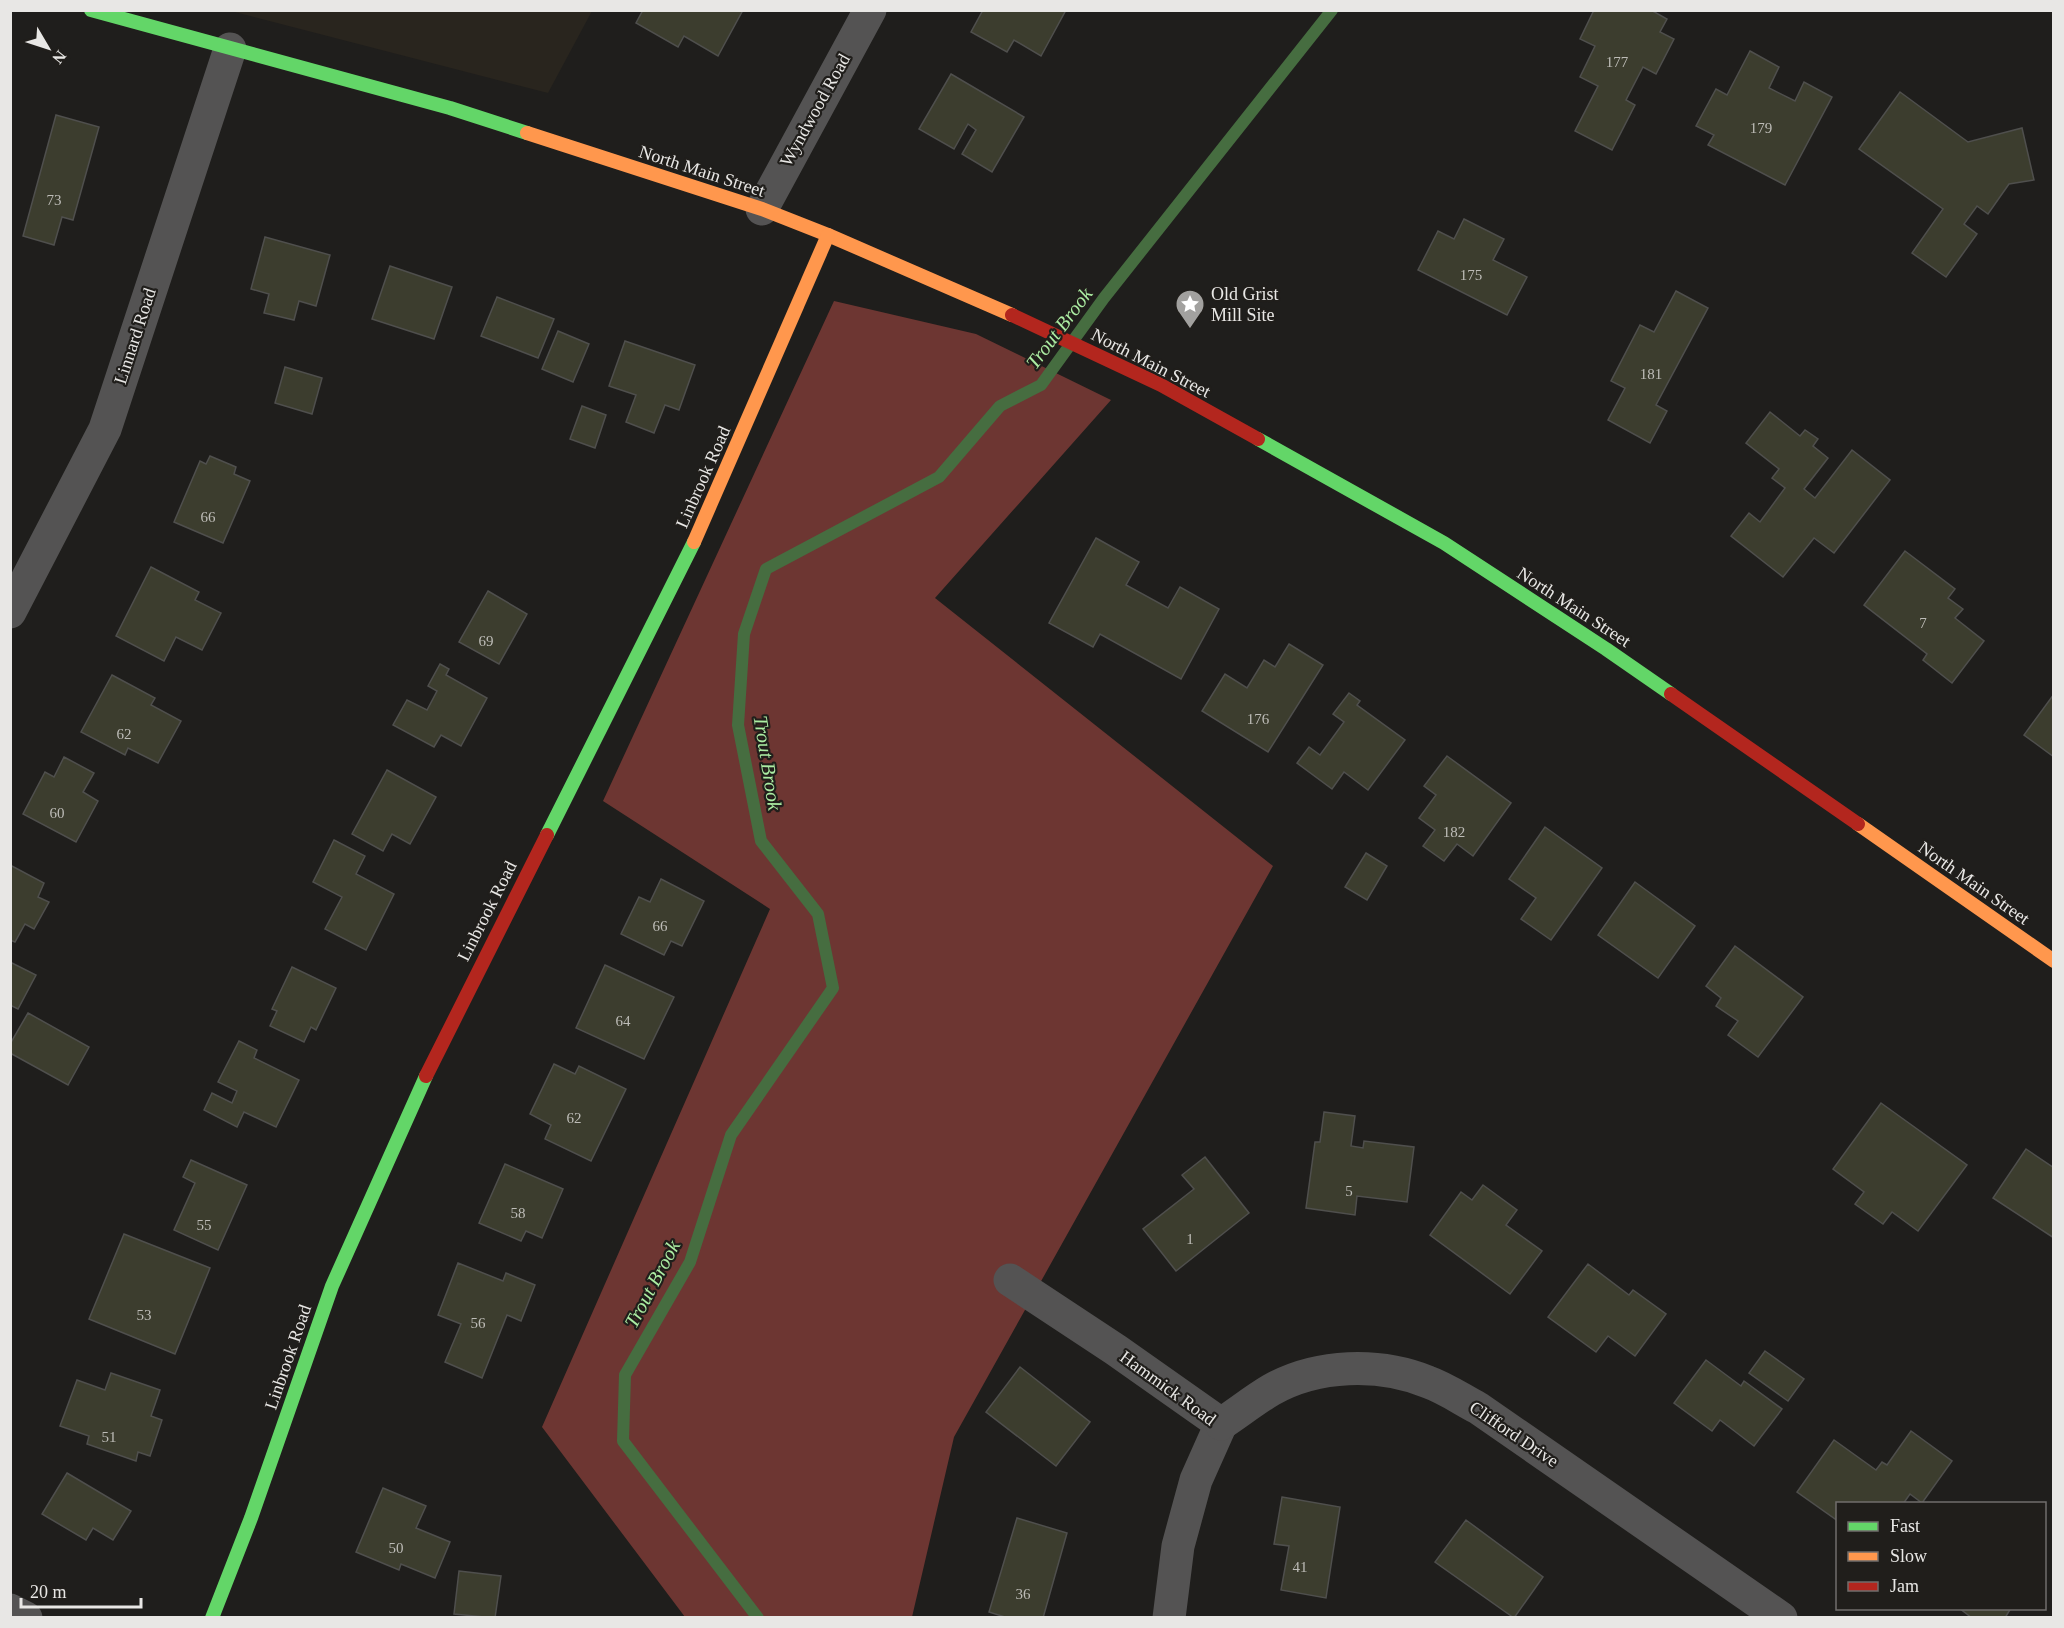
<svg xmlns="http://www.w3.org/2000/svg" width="2064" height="1628" viewBox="0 0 2064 1628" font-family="'Times New Roman',serif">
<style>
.built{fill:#29251e}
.forest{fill:#6d3632}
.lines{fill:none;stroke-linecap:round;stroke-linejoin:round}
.stream{stroke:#466d40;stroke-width:12}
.building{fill:#3c3d2e;stroke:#4f4f4d;stroke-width:1.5}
.street{stroke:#545353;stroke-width:33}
.fast{stroke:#63d668;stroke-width:14}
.slow{stroke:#ff974d;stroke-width:14}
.jam{stroke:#b3261e;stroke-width:14}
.labels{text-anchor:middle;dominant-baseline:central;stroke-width:4.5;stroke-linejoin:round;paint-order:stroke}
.number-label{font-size:15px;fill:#bdbcb7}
.street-label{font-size:18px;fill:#e8e7e5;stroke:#201e1b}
.poi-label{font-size:18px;fill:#e8e7e5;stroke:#201e1b;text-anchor:start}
.water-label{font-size:20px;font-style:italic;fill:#aceda3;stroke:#201e1b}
</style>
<rect width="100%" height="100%" fill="#1f1e1c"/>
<path class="built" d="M231 11H592L548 93Z"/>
<path class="forest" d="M834 301 976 334 1111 400 935 598 1273 866 954 1437 912 1617H685L542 1427 770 909 603 801Z"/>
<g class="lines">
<path class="stream" d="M758 1618 623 1441 625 1375 690 1262 731 1135 833 988 818 914 761 841 738 725 744 634 766 569 939 477 1000 406 1041 385 1104 298 1332 10"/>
</g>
<g class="building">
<path d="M643 10H743L718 56 684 36 678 47 636 23Z"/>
<path d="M983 10H1066L1041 56 1014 40 1007 52 971 32Z"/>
<path d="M1594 10H1651L1667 19 1660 32 1674 39 1656 74 1643 67 1626 100 1635 105 1612 150 1575 131 1598 86 1580 77 1595 46 1580 39Z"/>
<path d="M1750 51 1779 67 1769 88 1795 101 1804 82 1832 97 1785 185 1708 145 1714 135 1696 126 1716 89 1727 95Z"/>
<path d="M951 74 1024 117 992 172 962 154 976 130 968 124 954 149 919 129Z"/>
<path d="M1900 92 1968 142 2022 128 2034 180 2009 184 1988 214 1977 206 1964 224 1977 234 1946 277 1912 253 1943 209 1859 149Z"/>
<path d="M56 115 99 127 73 220 62 217 54 245 23 236Z"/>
<path d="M1464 219 1504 239 1493 260 1527 277 1507 315 1418 270 1438 231 1454 239Z"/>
<path d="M265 237 330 255 316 306 299 301 294 320 264 313 269 294 251 289Z"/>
<path d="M390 266 452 287 434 339 372 319Z"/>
<path d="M1676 291 1708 308 1656 405 1667 411 1650 443 1608 420 1625 388 1611 381 1640 325 1654 332Z"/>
<path d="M497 297 554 319 538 358 481 336Z"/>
<path d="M558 331 589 344 573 382 542 369Z"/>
<path d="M625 341 695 365 679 410 665 405 654 433 626 422 636 395 609 386Z"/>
<path d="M285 367 322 378 312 414 275 403Z"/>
<path d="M582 406 606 415 595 448 570 439Z"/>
<path d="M1770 412 1800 436 1805 430 1818 439 1813 446 1828 458 1804 489 1815 498 1852 450 1890 480 1834 553 1814 538 1783 577 1731 536 1749 513 1760 522 1785 488 1772 478 1779 469 1746 443Z"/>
<path d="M210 456 236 467 234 474 250 481 223 543 174 522 200 461 206 464Z"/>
<path d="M1096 538 1139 562 1126 585 1168 608 1180 587 1219 609 1181 679 1100 634 1093 647 1049 623Z"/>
<path d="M1905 551 1955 589 1948 598 1963 609 1955 618 1984 641 1952 683 1923 660 1927 654 1864 605Z"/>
<path d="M151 567 199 592 195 600 221 613 202 650 176 637 164 661 116 636Z"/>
<path d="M488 591 527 614 499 664 459 642Z"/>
<path d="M1289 644 1323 665 1268 752 1202 711 1225 674 1247 688 1264 660 1275 667Z"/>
<path d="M440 664 449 669 446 675 487 698 461 746 441 735 434 747 393 725 407 700 427 710 437 691 428 686Z"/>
<path d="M112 675 155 698 151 705 181 721 158 763 128 748 125 755 81 732Z"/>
<path d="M1349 693 1360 701 1357 705 1405 740 1368 790 1344 772 1332 789 1297 763 1309 747 1320 755 1344 722 1333 714Z"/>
<path d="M2054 694V757L2024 735Z"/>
<path d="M1447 756 1511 803 1473 856 1457 844 1444 861 1423 846 1435 830 1419 818 1436 795 1424 786Z"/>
<path d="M64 757 94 773 83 792 98 801 76 842 23 814 45 772 54 777Z"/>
<path d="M387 770 436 797 410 844 392 834 383 851 352 834Z"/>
<path d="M1545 827 1602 868 1551 940 1521 919 1536 898 1509 879Z"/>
<path d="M334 840 365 856 356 874 394 894 366 950 325 929 342 897 313 882Z"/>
<path d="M1366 853 1387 866 1367 900 1345 887Z"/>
<path d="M10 865 44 883 38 897 49 902 34 929 25 924 15 942 10 940Z"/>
<path d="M661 879 704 901 682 946 671 941 664 955 621 934 639 897 650 902Z"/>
<path d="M1635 882 1695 926 1658 978 1598 935Z"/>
<path d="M1735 946 1803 997 1758 1057 1728 1035 1738 1021 1716 1006 1721 998 1706 986Z"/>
<path d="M10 962 36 975 18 1009 10 1005Z"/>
<path d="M605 965 674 997 644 1059 576 1028Z"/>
<path d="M292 967 336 988 316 1030 311 1027 304 1042 270 1026 277 1011 272 1009Z"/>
<path d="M28 1013 89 1047 68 1085 10 1053V1044Z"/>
<path d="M239 1041 257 1050 254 1058 299 1080 276 1127 244 1112 237 1127 204 1110 212 1093 232 1103 237 1091 218 1082Z"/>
<path d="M554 1064 575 1074 579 1066 626 1089 591 1161 545 1139 551 1125 530 1114Z"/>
<path d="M1881 1103 1967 1165 1918 1231 1892 1212 1883 1224 1855 1204 1864 1192 1833 1169Z"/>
<path d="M1324 1112 1355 1116 1351 1146 1363 1148 1364 1141 1414 1147 1407 1202 1357 1196 1355 1215 1306 1208 1315 1142H1320Z"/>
<path d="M2026 1149 2054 1168V1238L1993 1198Z"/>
<path d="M1205 1157 1249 1213 1176 1271 1143 1229 1194 1189 1182 1175Z"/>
<path d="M191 1160 247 1185 218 1250 174 1230 195 1183 183 1177Z"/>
<path d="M505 1164 563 1189 542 1238 526 1231 521 1241 479 1223Z"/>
<path d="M1483 1185 1517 1210 1506 1225 1542 1251 1510 1294 1430 1235 1461 1192 1472 1200Z"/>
<path d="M124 1234 210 1268 175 1354 89 1319Z"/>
<path d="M458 1263 503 1281 506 1273 535 1285 521 1321 507 1315 482 1378 445 1362 461 1324 438 1315Z"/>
<path d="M1588 1264 1629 1295 1633 1290 1666 1314 1635 1356 1608 1336 1596 1352 1548 1317Z"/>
<path d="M1765 1351 1804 1379 1788 1401 1749 1373Z"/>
<path d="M1706 1360 1741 1386 1744 1381 1782 1409 1754 1446 1720 1420 1712 1431 1674 1403Z"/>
<path d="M1020 1367 1090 1422 1056 1466 986 1412Z"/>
<path d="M111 1373 160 1390 151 1416 162 1420 150 1456 138 1452 136 1461 87 1444 89 1436 60 1426 77 1380 105 1390Z"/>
<path d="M1911 1431 1952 1461 1922 1503 1910 1494 1903 1504H1838V1521L1797 1492 1834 1440 1876 1470 1882 1462 1887 1465Z"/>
<path d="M67 1473 131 1511 113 1540 93 1528 86 1540 42 1514Z"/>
<path d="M383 1488 426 1506 416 1528 450 1542 435 1578 401 1564 399 1570 356 1552Z"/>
<path d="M1282 1497 1340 1507 1326 1598 1281 1590 1289 1546 1274 1544Z"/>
<path d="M1017 1518 1067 1533 1043 1618H1008L989 1612Z"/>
<path d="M1466 1520 1543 1577 1514 1618 1435 1562Z"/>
<path d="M459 1571 501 1576 495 1618 454 1614Z"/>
<path d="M1959 1608H2011L2005 1618H1972Z"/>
</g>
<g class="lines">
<g class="street">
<path d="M762 209 870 10"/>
<path d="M10 612 105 429 230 49"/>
<path d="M1010 1280 1116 1350 1221 1424 1196 1480 1178 1546 1169 1618"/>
<path d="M1221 1424C1238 1413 1254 1400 1271 1390 1317 1364 1379 1362 1428 1382 1445 1388 1461 1399 1478 1408L1781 1618"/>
<path d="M10 1610 26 1618"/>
</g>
<g class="fast">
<path d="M91 10 450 108 527 133"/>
<path d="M1258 439 1444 543 1606 649 1671 694"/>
<path d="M547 835 694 542"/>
<path d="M212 1618 251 1518 332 1286 426 1076"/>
</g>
<g class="slow">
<path d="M527 133 762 209 828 235 1012 315"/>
<path d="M694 542 828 235"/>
<path d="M1858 824 2054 961"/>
</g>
<g class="jam">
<path d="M1012 315 1161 385 1258 439"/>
<path d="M1671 694 1858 824"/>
<path d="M426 1076 547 835"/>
</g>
</g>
<defs>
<g id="sight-pin" transform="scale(1.5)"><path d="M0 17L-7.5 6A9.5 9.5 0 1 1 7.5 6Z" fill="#a2a19f" stroke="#201e1b"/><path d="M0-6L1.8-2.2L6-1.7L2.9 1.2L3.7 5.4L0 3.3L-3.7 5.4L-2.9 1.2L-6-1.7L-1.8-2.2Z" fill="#fff"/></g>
</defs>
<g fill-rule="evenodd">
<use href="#sight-pin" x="1190" y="304"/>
</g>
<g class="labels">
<g class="number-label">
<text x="1617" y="62">177</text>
<text x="1761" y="128">179</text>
<text x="54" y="200">73</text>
<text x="1471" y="275">175</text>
<text x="1651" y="374">181</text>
<text x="208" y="517">66</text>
<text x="1923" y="623">7</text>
<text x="486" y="641">69</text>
<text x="1258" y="719">176</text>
<text x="124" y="734">62</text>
<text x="57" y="813">60</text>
<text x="1454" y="832">182</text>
<text x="660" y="926">66</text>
<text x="623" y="1021">64</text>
<text x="574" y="1118">62</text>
<text x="1349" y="1191">5</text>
<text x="518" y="1213">58</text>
<text x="204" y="1225">55</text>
<text x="1190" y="1239">1</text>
<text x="144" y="1315">53</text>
<text x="478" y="1323">56</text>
<text x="109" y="1437">51</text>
<text x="396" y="1548">50</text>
<text x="1300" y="1567">41</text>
<text x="1023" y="1594">36</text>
</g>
<g class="street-label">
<text transform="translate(815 110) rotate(-61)">Wyndwood Road</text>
<text transform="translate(702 171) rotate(18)">North Main Street</text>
<text transform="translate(135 336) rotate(-72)">Linnard Road</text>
<text transform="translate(1151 363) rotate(27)">North Main Street</text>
<text transform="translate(703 477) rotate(-66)">Linbrook Road</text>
<text transform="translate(1574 607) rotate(33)">North Main Street</text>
<text transform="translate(1974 883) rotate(35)">North Main Street</text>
<text transform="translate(487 911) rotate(-63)">Linbrook Road</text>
<text transform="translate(288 1357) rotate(-71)">Linbrook Road</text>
<text transform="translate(1168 1388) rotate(36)">Hammick Road</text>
<text transform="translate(1514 1434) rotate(34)">Clifford Drive</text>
</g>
<g class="poi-label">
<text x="1211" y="294">Old Grist<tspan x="1211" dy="21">Mill Site</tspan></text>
</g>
<g class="water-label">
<text transform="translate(1059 328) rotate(-53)">Trout Brook</text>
<text transform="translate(768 763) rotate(81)">Trout Brook</text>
<text transform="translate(652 1284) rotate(-62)">Trout Brook</text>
</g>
</g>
<rect width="2064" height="1628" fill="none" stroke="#e8e7e5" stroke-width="24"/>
<rect x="1836" y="1502" width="210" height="108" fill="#201e1b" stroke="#706e6c" stroke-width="1.5"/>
<rect x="1848" y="1522" width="30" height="9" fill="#63d668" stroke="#706e6c" stroke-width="1.5"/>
<text x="1890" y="1532" font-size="18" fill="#e8e7e5">Fast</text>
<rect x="1848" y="1552" width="30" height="9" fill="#ff974d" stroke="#706e6c" stroke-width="1.5"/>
<text x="1890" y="1562" font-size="18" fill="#e8e7e5">Slow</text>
<rect x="1848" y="1582" width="30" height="9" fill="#b3261e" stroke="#706e6c" stroke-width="1.5"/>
<text x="1890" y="1592" font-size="18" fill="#e8e7e5">Jam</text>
<g transform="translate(48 48) rotate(129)" stroke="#201e1b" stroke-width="4.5" paint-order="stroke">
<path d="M0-4.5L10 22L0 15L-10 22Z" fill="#e8e7e5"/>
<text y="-9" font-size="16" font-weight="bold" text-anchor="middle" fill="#e8e7e5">N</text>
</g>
<path d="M21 1598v9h120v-9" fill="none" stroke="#e8e7e5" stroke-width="3"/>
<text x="30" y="1598" font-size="18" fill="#e8e7e5" stroke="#201e1b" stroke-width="4.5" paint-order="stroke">20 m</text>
</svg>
